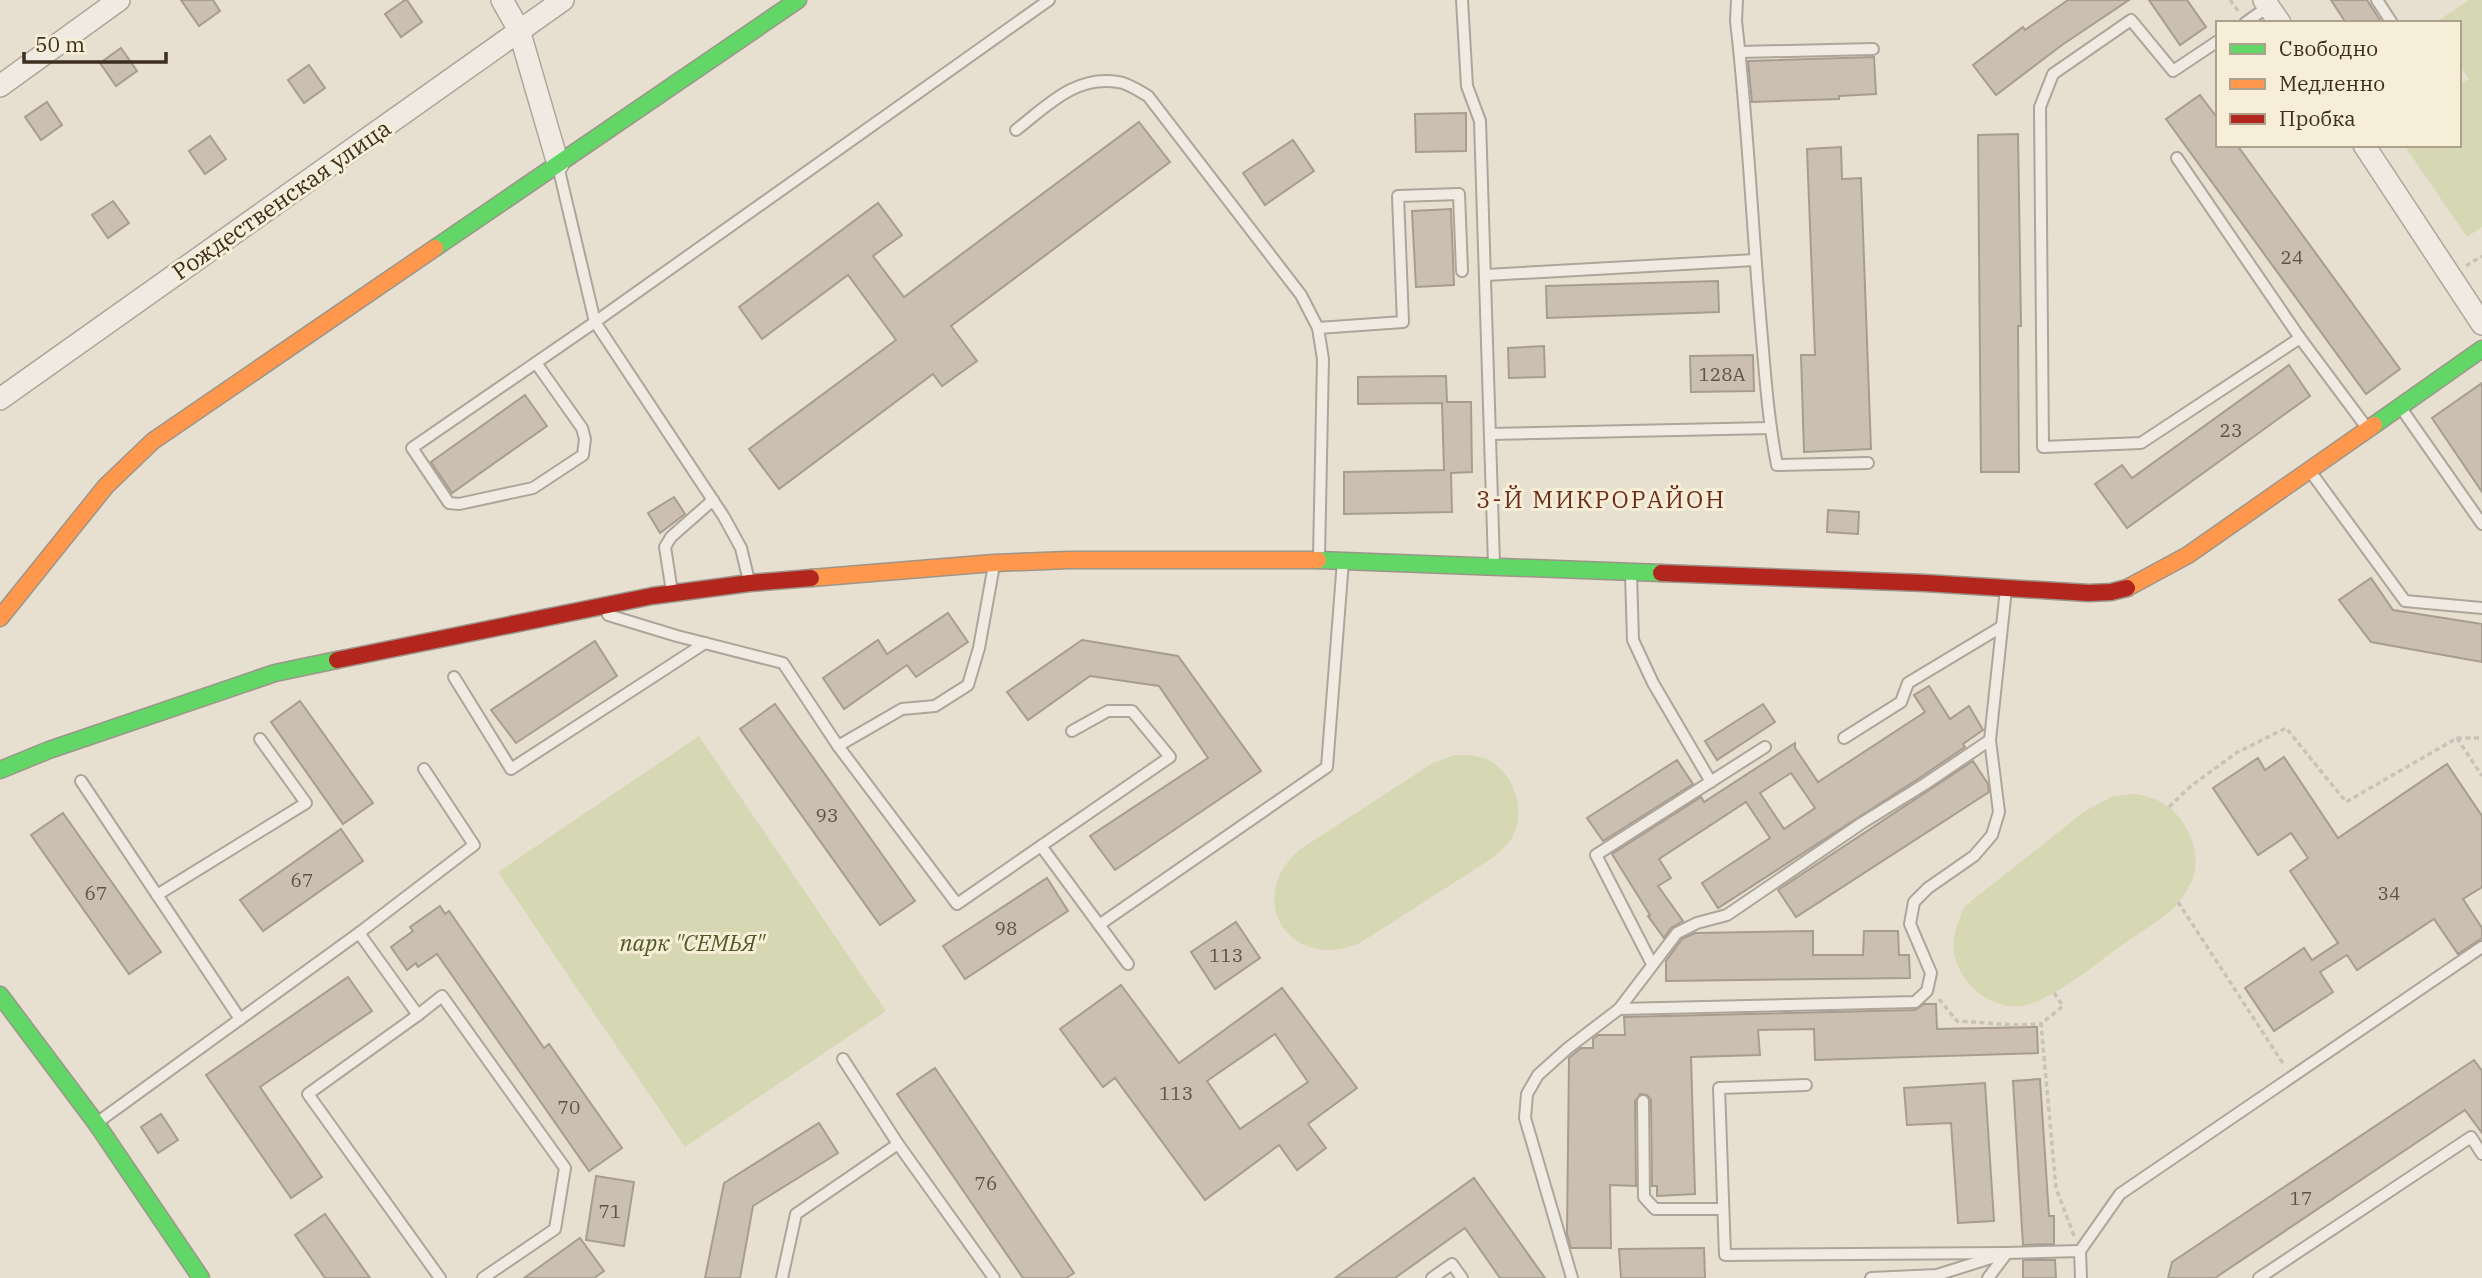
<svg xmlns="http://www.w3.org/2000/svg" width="2482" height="1278" viewBox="0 0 2482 1278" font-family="'IBM Plex Serif',serif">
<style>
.green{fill:#d6d7b3}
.building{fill:#cbbfb2;stroke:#a89c90;stroke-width:2;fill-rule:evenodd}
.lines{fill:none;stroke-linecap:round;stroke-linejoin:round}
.lane-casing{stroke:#ada599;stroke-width:14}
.street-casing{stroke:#ada599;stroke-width:24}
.fast-casing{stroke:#9c958a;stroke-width:19}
.slow-casing{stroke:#9c958a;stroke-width:19}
.jam-casing{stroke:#9c958a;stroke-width:19}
.path{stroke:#c8c2b9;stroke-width:3.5;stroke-dasharray:5 3.5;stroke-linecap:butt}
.lane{stroke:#efebe3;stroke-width:10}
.street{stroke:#efebe3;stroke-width:21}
.fast{stroke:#63d668;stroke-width:16}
.slow{stroke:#ff974d;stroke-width:16}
.jam{stroke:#b3261e;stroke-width:16}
.labels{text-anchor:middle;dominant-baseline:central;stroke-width:6;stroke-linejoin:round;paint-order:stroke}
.number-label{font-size:19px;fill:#605244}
.street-label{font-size:23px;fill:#3d2e20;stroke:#f7eed8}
.park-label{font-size:23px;font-style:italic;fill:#4d5a26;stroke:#f7eed8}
.neighbourhood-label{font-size:24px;letter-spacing:2px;fill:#6b2e1e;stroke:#f7eed8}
</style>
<rect width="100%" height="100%" fill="#e7e0d1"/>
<g class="green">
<path d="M2469 0H2482V227L2467 237 2404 145H2459V85L2469 79 2459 65V23H2435Z"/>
<path d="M699 736 886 1011 685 1147 498 872Z"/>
<path d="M1454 755C1467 755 1481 755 1492 762 1517 778 1527 816 1510 841 1506 847 1499 852 1494 857L1360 943C1290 973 1243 899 1299 850L1433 763Z"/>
<path d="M2135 794C2147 796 2159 799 2169 807 2191 825 2205 862 2188 888 2184 895 2178 904 2173 909 2160 921 2143 930 2129 940 2103 958 2052 1002 2021 1006 2000 1008 1978 997 1966 980 1947 953 1952 934 1965 906L2085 811 2113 796Z"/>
</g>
<g class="building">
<path d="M181 0H213L220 11 199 26Z"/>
<path d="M405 0H407L422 22 401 37 385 14Z"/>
<path d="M2068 0H2129L2062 45 1996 95 1973 65 2023 27 2025 30Z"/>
<path d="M2149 0H2187L2206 27 2180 45Z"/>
<path d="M2331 0H2367L2382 23H2346Z"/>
<path d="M121 48 137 71 116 86 100 63Z"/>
<path d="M1874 57 1876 94 1839 96V99L1752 102 1748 61Z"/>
<path d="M309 65 325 88 304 103 288 80Z"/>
<path d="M2200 95 2218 119V145H2237L2400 369 2366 394 2166 119Z"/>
<path d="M47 102 62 125 41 140 25 117Z"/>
<path d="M1466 113V151L1416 152 1415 114Z"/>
<path d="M1139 122 1170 162 951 326 977 361 942 386 933 374 779 489 749 449 896 340 848 275 762 339 739 307 878 203 902 235 873 256 904 297Z"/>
<path d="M2018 134 2021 326H2018L2019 472H1981L1978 135Z"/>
<path d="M210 136 226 159 205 174 189 151Z"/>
<path d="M1293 140 1314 171 1265 205 1243 173Z"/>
<path d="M1841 147 1842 179 1861 178 1871 449 1804 452 1801 355H1815L1807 149Z"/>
<path d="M113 201 129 223 108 238 92 215Z"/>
<path d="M1451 209 1454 285 1416 287 1412 211Z"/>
<path d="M1718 281 1719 312 1547 318 1546 286Z"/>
<path d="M1544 346 1545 377 1509 378 1508 348Z"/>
<path d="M1753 355 1754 391 1691 392 1690 356Z"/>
<path d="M2289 365 2310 396 2127 528 2095 484 2122 465 2132 478Z"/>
<path d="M1446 376 1447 402H1471L1472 472 1451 473 1452 512 1344 514V472L1444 470 1442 403 1358 404V377Z"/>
<path d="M2482 383V492L2432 418Z"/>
<path d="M525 395 547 426 452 493 431 462Z"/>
<path d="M674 497 685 514 660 533 648 513Z"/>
<path d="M1828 510 1859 512 1858 534 1827 532Z"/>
<path d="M2371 578 2393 610 2482 624V662L2371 642 2339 600Z"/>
<path d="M948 613 968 642 916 677 907 665 844 709 823 678 878 640 887 654Z"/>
<path d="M1082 640 1178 656 1261 771 1115 870 1090 836 1208 758 1159 686 1090 676 1028 720 1007 692Z"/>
<path d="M595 641 617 676 516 743 491 710Z"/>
<path d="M1929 686 1950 719 1969 706 1983 730 1963 744 1965 747 1921 777 1718 908 1702 883 1770 838 1746 802 1659 859 1671 878 1658 886 1683 921 1671 928 1664 938 1648 916 1650 915 1612 854 1701 797 1704 802 1795 743V748L1818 782 1925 712 1914 695ZM1791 773 1815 808 1784 829 1760 793Z"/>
<path d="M300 701 373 803 343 824 271 722Z"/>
<path d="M775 704 915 901 880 925 740 729Z"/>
<path d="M1763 704 1775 722 1717 760 1705 741Z"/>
<path d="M2284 757 2338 838 2447 764 2482 816V887L2463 899 2482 928V938L2458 954 2434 919 2357 970 2347 955 2320 972 2333 992 2274 1031 2245 988 2304 948 2312 960 2338 943 2290 871 2308 858 2291 833 2258 855 2213 788 2258 758 2265 770Z"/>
<path d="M1677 760 1693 784 1603 841 1587 818Z"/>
<path d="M1973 761 1988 784 1989 792 1796 917 1778 890Z"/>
<path d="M63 813 161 952 129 974 31 835Z"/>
<path d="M341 829 363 861 263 931 240 900Z"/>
<path d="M1047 878 1068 911 965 979 943 946Z"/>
<path d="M440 906 445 914 449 911 544 1048 549 1044 622 1148 589 1171 437 954 418 967 416 963 407 970 391 947 413 931 410 927Z"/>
<path d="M1236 922 1260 958 1215 989 1191 952Z"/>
<path d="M1813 931V955H1863L1864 931H1898L1899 955H1909L1910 978 1666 981V961L1682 939 1695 933Z"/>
<path d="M348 977 372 1011 260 1087 322 1177 291 1198 206 1075Z"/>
<path d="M1121 985 1179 1063 1282 988 1357 1088 1308 1124 1326 1148 1297 1170 1279 1145 1205 1200 1115 1078 1103 1087 1060 1029ZM1275 1034 1308 1082 1240 1129 1207 1081Z"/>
<path d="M1924 1004H1936L1937 1029 2037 1027 2038 1053 1815 1060 1814 1029 1758 1030 1760 1055 1691 1057 1695 1194 1657 1196V1186H1652L1651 1100 1647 1095 1640 1094 1635 1101 1636 1186 1610 1185 1611 1248H1571L1567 1234 1569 1058 1581 1048H1593V1039L1598 1035H1625L1624 1017 1915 1010Z"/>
<path d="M2474 1060 2482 1071V1133L2465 1110 2215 1278H2168L2172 1262Z"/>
<path d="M935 1068 1074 1273 1066 1278H1023L897 1094Z"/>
<path d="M2040 1079 2049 1216H2054V1244L2023 1245 2013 1081Z"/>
<path d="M1985 1083 1994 1221 1958 1223 1951 1123 1907 1125 1904 1088Z"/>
<path d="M161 1114 178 1140 158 1153 141 1127Z"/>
<path d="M819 1123 838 1153 753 1206 740 1278H705L724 1183Z"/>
<path d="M596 1176 634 1182 624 1246 586 1240Z"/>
<path d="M1474 1178 1545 1278H1500L1465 1228 1395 1278H1335Z"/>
<path d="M325 1214 370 1278H325L295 1235Z"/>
<path d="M580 1238 604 1271 594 1278H524Z"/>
<path d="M1704 1248 1705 1278H1621L1619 1249Z"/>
<path d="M2023 1260H2055L2056 1278H2023Z"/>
</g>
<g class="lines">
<g class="lane-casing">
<g id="lane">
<path d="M1462 0 1467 86 1480 121 1494 564"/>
<path d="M1737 0 1736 21C1748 123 1752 225 1761 327 1765 373 1768 419 1777 465L1868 463"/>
<path d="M2377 0 2392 23"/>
<path d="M2245 23 2269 6"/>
<path d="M2218 41 2173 71 2131 20 2053 74 2040 107 2043 447 2141 443 2300 338"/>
<path d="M1740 52 1873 49"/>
<path d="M1016 130C1047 106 1075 75 1118 82 1128 83 1139 91 1148 96L1301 295 1318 328 1323 359 1319 557"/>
<path d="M2177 158 2300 338 2367 428"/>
<path d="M558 166 595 322 724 517 741 548 749 581"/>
<path d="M1486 275 1755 260"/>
<path d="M1318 328 1403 322 1398 196 1459 194 1462 271"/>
<path d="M536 363 582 428 585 439 583 455 533 488 459 504 449 503 412 448 595 322 1049 0"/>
<path d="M2401 408 2482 524"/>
<path d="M1491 434 1770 428"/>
<path d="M2310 471 2405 601 2482 608"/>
<path d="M1631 574 1633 640 1653 683 1711 782"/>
<path d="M672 592 665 547 671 537 713 500"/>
<path d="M608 615 677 636 783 663 838 746 957 904 1170 757 1132 711H1108L1072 731"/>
<path d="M454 677 511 769 705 643"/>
<path d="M1844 738 1901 702 1908 683 2001 627"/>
<path d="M838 746 902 709 935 706 968 685 979 648 994 565"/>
<path d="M81 781 240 1019"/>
<path d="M1041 846 1128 964"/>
<path d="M157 895 306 803 260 739"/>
<path d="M1099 925 1327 767 1343 561"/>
<path d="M359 933 474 845 424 769"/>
<path d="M1652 964 1596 855 1765 747"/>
<path d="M1619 1009 1915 1002 1927 991 1931 973 1910 924 1914 902 1928 888 1974 856 1992 835 1999 812 1990 740"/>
<path d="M418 1015 442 996 565 1168 555 1229 483 1278"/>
<path d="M843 1059 898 1144"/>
<path d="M1806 1085 1719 1088 1725 1255 2007 1253"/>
<path d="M1643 1101 1644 1197 1655 1209H1723"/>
<path d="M98 1122 359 933 418 1015 308 1094 440 1278"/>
<path d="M2080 1251 2120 1194 2482 947"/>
<path d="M782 1278 796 1214 898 1144 994 1278"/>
<path d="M1432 1278 1452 1264 1462 1278"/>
<path d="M1572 1278 1525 1118 1527 1094 1538 1075 1568 1048 1619 1009 1677 933 1697 923 1727 915 1862 823 1925 784 1990 740 2006 589"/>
<path d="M1871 1278 1937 1275 1994 1257"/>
<path d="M1988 1278 2007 1253 2080 1251 2081 1278"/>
<path d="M2259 1278 2471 1137 2482 1154"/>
</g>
</g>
<g class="street-casing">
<g id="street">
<path d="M502 0 519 30 558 164"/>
<path d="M2264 0 2280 23"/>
<path d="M0 86 119 0"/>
<path d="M2364 145 2482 324"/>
<path d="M0 399 563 0"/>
</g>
</g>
<g class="fast-casing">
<g id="fast">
<path d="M435 248 798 0"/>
<path d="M2374 425 2482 349"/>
<path d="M1318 560 1661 573"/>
<path d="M0 770 49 750 275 673 337 660"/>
<path d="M0 995 96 1123 201 1278"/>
</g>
</g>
<g class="slow-casing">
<g id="slow">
<path d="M811 578 994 563 1069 560H1318"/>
<path d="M2127 588 2188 555 2374 425"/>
<path d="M0 618 106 486 153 441 435 248"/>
</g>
</g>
<g class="jam-casing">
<g id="jam">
<path d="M1661 573 1925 583 2089 593 2111 592 2127 588"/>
<path d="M337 660 652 596 750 583 811 578"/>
</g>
</g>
<g class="path">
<path d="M2230 0 2239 12"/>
<path d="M2466 266 2482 256"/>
<path d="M2457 738 2482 776"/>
<path d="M2169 807 2191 786 2236 753 2286 728 2346 802 2457 738H2482"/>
<path d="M2178 902 2284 1065"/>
<path d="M2054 993 2063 1006 2041 1024 2056 1188 2074 1236"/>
<path d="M1939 999 1957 1021 2016 1025 2041 1024"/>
</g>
<use href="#lane" class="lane"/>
<use href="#street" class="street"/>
<use href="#fast" class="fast"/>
<use href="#slow" class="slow"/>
<use href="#jam" class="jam"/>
</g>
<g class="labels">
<g class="number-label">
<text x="2292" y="257">24</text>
<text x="1722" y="374">128А</text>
<text x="2231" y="430">23</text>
<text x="827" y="815">93</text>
<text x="302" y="880">67</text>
<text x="96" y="893">67</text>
<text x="2389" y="893">34</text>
<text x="1006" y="928">98</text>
<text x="1226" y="955">113</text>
<text x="1176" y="1093">113</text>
<text x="569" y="1107">70</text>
<text x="986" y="1183">76</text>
<text x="2301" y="1198">17</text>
<text x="610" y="1211">71</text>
</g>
<g class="street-label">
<text transform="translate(281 199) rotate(-35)">Рождественская улица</text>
</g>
<g class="park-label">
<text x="692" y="942">парк "СЕМЬЯ"</text>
</g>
<g class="neighbourhood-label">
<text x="1601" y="499">3-Й МИКРОРАЙОН</text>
</g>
</g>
<rect x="2216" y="21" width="245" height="126" fill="#f7eed8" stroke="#ada18e" stroke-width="2"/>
<rect x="2230" y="44" width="35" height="10" fill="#63d668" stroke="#ada18e" stroke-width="2"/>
<text x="2279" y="56" font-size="21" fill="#3d2e20">Свободно</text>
<rect x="2230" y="79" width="35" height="10" fill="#ff974d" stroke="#ada18e" stroke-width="2"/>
<text x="2279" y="91" font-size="21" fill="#3d2e20">Медленно</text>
<rect x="2230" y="114" width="35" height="10" fill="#b3261e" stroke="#ada18e" stroke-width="2"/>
<text x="2279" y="126" font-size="21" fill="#3d2e20">Пробка</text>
<path d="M24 52v10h142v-10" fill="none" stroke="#3d2e20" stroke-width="3.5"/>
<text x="35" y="52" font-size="21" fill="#3d2e20" stroke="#f7eed8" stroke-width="5" paint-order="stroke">50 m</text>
</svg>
